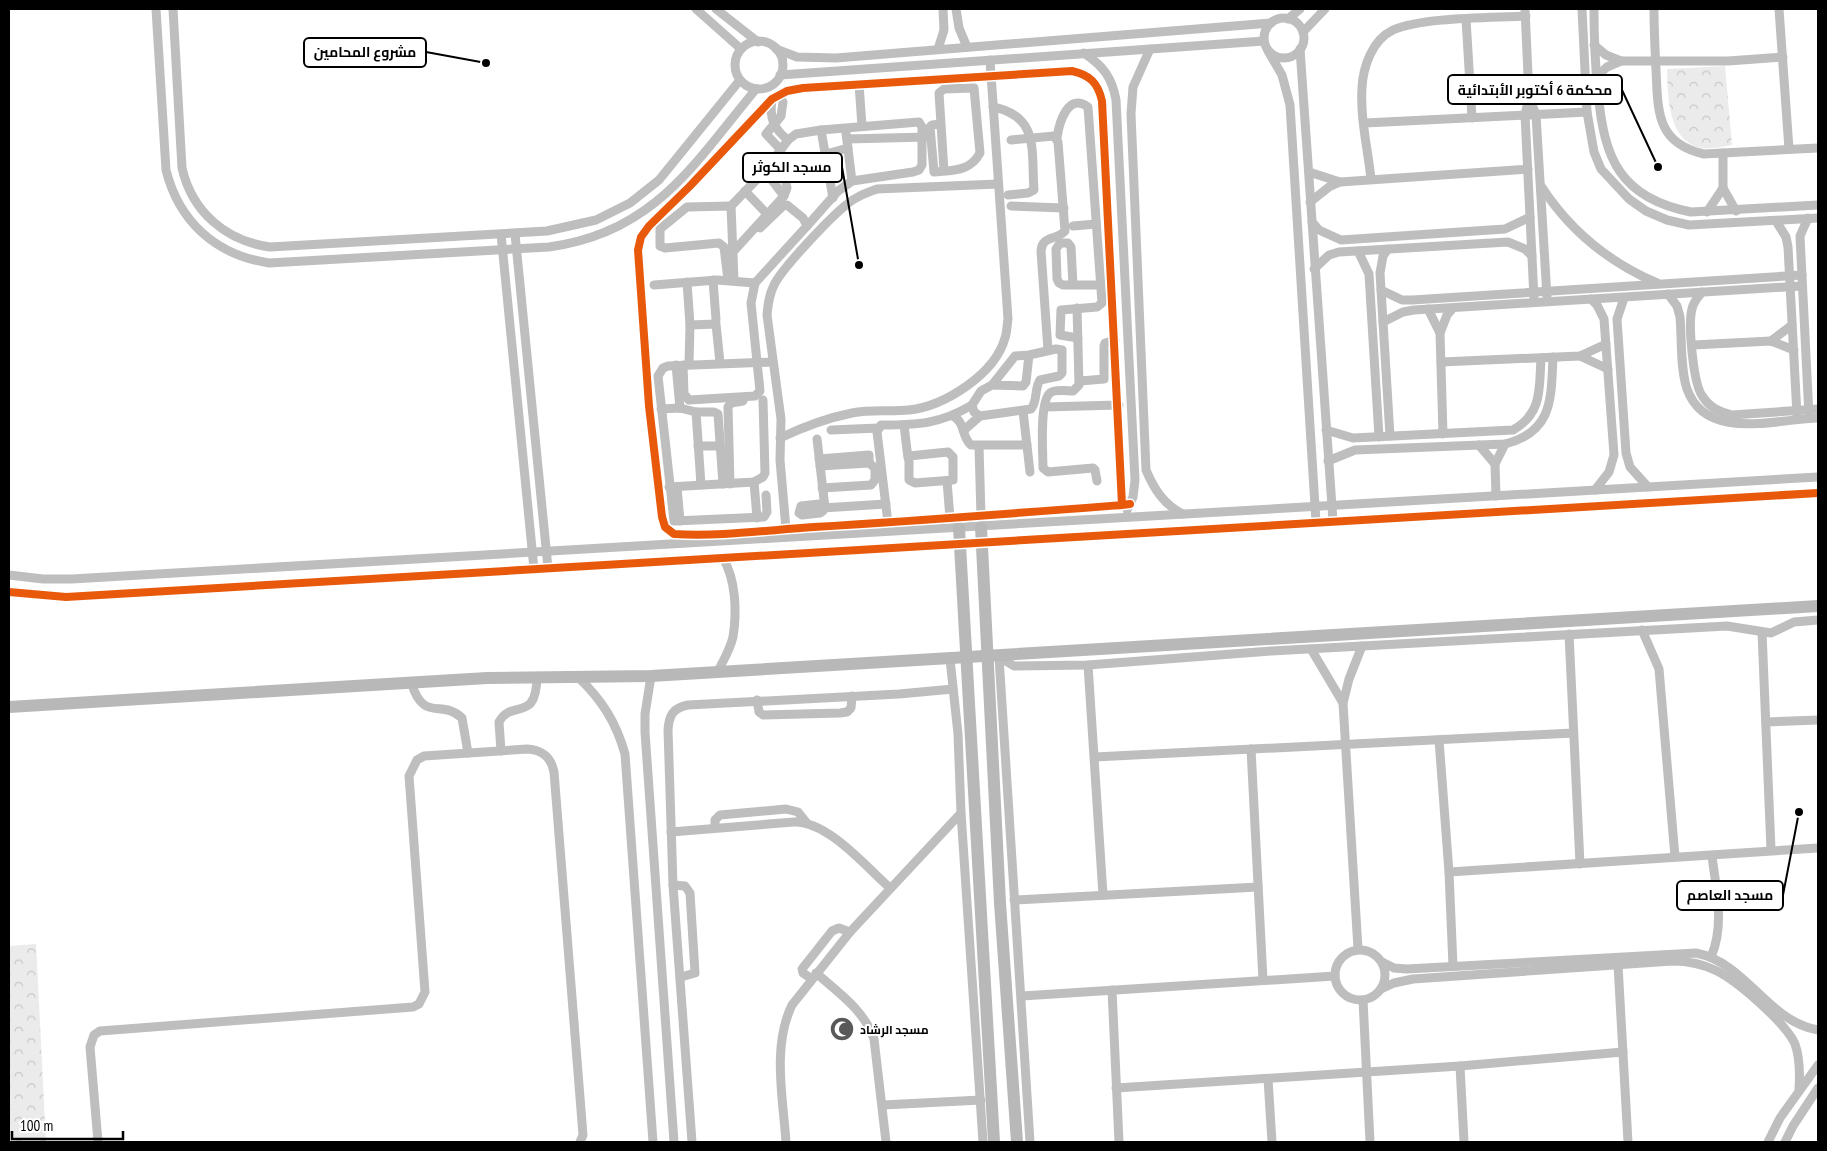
<svg xmlns="http://www.w3.org/2000/svg" width="1827" height="1151" viewBox="0 0 1827 1151" font-family="'PT Sans Narrow',Cairo,sans-serif">
<style>
.park{fill:url(#park-crowns)}
.lines{fill:none;stroke-linecap:round;stroke-linejoin:round}
.street{stroke:#bebebe;stroke-width:9}
.secondary{stroke:#b8b8b8;stroke-width:12}
.cycleway-casing{stroke:#fff;stroke-width:11}
.cycleway{stroke:#e8590c;stroke-width:8}
.labels{text-anchor:middle;dominant-baseline:central;stroke-width:4;stroke-linejoin:round;paint-order:stroke}
.poi-label{font-size:12px;font-weight:bold;fill:#000;stroke:#fff;text-anchor:start}
.leader{fill:none;stroke:#000;stroke-width:2}
.callout-dot{fill:#000;stroke:#fff;stroke-width:2}
.callout{fill:#fff;stroke:#000;stroke-width:2}
.callout-label{font-size:14px;text-anchor:middle;font-weight:bold;fill:#000}
</style>
<defs>
<pattern id="park-crowns" width="20" height="18" patternUnits="userSpaceOnUse" patternTransform="scale(1.25)"><rect width="20" height="18" fill="#ebebeb"/><path d="M2 6a3 3 0 1 1 6 0M12 15a3 3 0 1 1 6 0" fill="none" stroke="#c8c8c8"/></pattern>
</defs>
<rect width="100%" height="100%" fill="#fff"/>
<g class="park">
<path d="M1725 66 1732 145C1721 147 1705 151 1694 146 1667 133 1668 94 1667 69Z"/>
<path d="M36 944 46 1142H9V946Z"/>
</g>
<g class="lines">
<g class="street">
<path d="M156 9 166 170C179 222 216 255 269 263L549 247C654 233 694 164 756 89"/>
<path d="M173 9 182 168C192 212 226 241 270 247L547 231 596 220 630 203 659 180 740 80"/>
<path d="M696 9 741 49"/>
<path d="M716 9 758 42"/>
<path d="M956 9 959 28 967 47"/>
<path d="M1525 9 1529 97 1525 115 1534 298"/>
<path d="M1582 9 1587 112 1594 152 1601 169 1629 199 1646 211 1667 220 1689 225 1818 218"/>
<path d="M1594 9C1594 37 1595 64 1598 92 1604 159 1620 198 1691 212L1818 205"/>
<path d="M1654 9C1654 29 1655 50 1656 70 1658 111 1656 143 1704 154L1818 148"/>
<path d="M1779 9 1789 149"/>
<circle cx="1284" cy="38" r="20"/>
<path d="M1288 19 1300 9"/>
<path d="M1466 19 1472 118"/>
<path d="M1303 32 1325 9"/>
<circle cx="759" cy="65" r="24"/>
<path d="M1594 45 1606 55 1621 61"/>
<path d="M776 49 797 57 836 58 1271 23"/>
<path d="M938 49 944 30 943 9"/>
<path d="M1150 49 1133 87 1131 114 1146 470C1154 489 1164 505 1183 514"/>
<path d="M1300 49 1333 521"/>
<path d="M1268 51 1282 75 1290 105 1316 522"/>
<path d="M1084 53C1103 66 1112 77 1116 100L1135 480 1133 497 1127 510"/>
<path d="M780 75 1264 41"/>
<path d="M1596 77 1607 67 1621 61H1728L1783 57"/>
<path d="M859 84 862 126"/>
<path d="M1529 97 1536 115 1547 297"/>
<path d="M772 100C769 118 774 129 788 140"/>
<path d="M993 107C1040 116 1031 152 1034 190L1028 193 1008 195"/>
<path d="M1365 123 1587 112"/>
<path d="M941 124 932 125 930 127 934 172C952 170 970 172 980 153L974 88 944 89 939 93 944 171"/>
<path d="M846 133 852 181"/>
<path d="M1057 138C1059 123 1068 92 1088 107L1102 303 1097 307 1061 310 1060 335 1078 338"/>
<path d="M847 139 928 137"/>
<path d="M1011 140 1054 136 1058 142 1065 231C1056 241 1042 235 1041 251L1048 350"/>
<path d="M781 150 766 134 781 116 783 102"/>
<path d="M1723 153V188L1736 211"/>
<path d="M826 154 848 148"/>
<path d="M765 171 784 196"/>
<path d="M1309 172 1340 182 1528 169"/>
<path d="M1371 179C1368 150 1360 118 1362 88 1363 67 1372 40 1393 30 1422 17 1492 18 1526 16"/>
<path d="M1541 186C1570 231 1608 262 1657 283"/>
<path d="M745 191 767 214"/>
<path d="M1310 202 1329 187 1340 182"/>
<path d="M731 206 765 171 788 140 796 134 821 130 833 198"/>
<path d="M1011 206 1064 208"/>
<path d="M1707 212 1723 188"/>
<path d="M1808 218 1800 236 1809 416"/>
<path d="M1776 221 1786 237 1788 247 1797 415"/>
<path d="M1312 222 1319 230 1341 240 1505 229 1530 217"/>
<path d="M807 226 838 191 852 181 913 172 919 170 922 165V127L919 122 821 130"/>
<path d="M1073 226 1096 224"/>
<path d="M501 234 534 569"/>
<path d="M515 234 548 568"/>
<path d="M1388 249 1383 256 1380 273 1390 436"/>
<path d="M1358 251 1369 274 1379 437"/>
<path d="M732 253 784 196 787 188 784 172"/>
<path d="M1314 269 1329 255 1339 252 1508 242 1525 249 1532 256"/>
<path d="M713 280 716 320"/>
<path d="M728 280 724 247 719 243 665 248 660 246V229L687 207 731 206 734 280"/>
<path d="M687 282 690 325 689 364"/>
<path d="M654 285 717 280 755 283"/>
<path d="M1073 285 1071 247 1068 243H1060L1056 249 1057 279 1059 283 1063 285H1100"/>
<path d="M1381 290 1402 300H1412L1802 275"/>
<path d="M1702 292C1698 297 1693 302 1692 309 1688 324 1693 385 1703 397 1710 408 1720 412 1732 415L1818 409"/>
<path d="M1668 294 1677 306 1680 317C1682 339 1680 368 1687 389 1706 442 1776 419 1818 418"/>
<path d="M1624 298 1617 319 1626 453 1630 467 1648 487"/>
<path d="M1591 299 1597 305 1604 319 1614 455 1609 472 1595 490"/>
<path d="M1077 308 1079 385 1073 391C1067 391 1055 389 1050 393 1039 402 1043 454 1043 468L1048 472 1093 468 1095 470 1097 481"/>
<path d="M1428 309 1440 333"/>
<path d="M1383 322 1403 312 1414 310 1802 286"/>
<path d="M690 325 716 324 720 363"/>
<path d="M1771 341 1792 325"/>
<path d="M1693 345 1771 341 1794 350"/>
<path d="M1580 356 1608 369"/>
<path d="M1441 362 1580 356 1606 344"/>
<path d="M676 365 680 408"/>
<path d="M683 365 684 394 689 400 755 396 760 391 751 303 755 283 807 226 803 218 787 205 783 206 760 228"/>
<path d="M1080 381 1104 379V346L1105 343 1115 340"/>
<path d="M992 385 981 391 972 405 974 412 980 416 1031 409C1038 401 1034 389 1040 380L1059 376 1062 373V350L1056 349 1029 355 1015 356 992 385 1023 386 1026 382 1029 355"/>
<path d="M1045 407 1119 405"/>
<path d="M661 409 680 408 696 412H714L718 414 723 484"/>
<path d="M1023 411 1030 472"/>
<path d="M696 412 701 485"/>
<path d="M953 416C966 423 961 437 971 445H1027"/>
<path d="M904 425 908 458"/>
<path d="M831 430 879 428"/>
<path d="M964 430 980 416"/>
<path d="M1326 430 1353 438 1513 430C1543 413 1539 388 1541 358"/>
<path d="M1443 434 1440 333 1447 315 1453 308"/>
<path d="M780 438C803 427 827 418 852 413 871 409 890 412 909 410 945 406 995 374 1005 338 1007 332 1007 325 1008 319L990 60"/>
<path d="M817 439 825 508"/>
<path d="M1479 445 1495 464"/>
<path d="M698 446H720"/>
<path d="M979 446 981 516"/>
<path d="M948 452 953 457V480L915 483 909 480V456Z"/>
<path d="M819 459 869 455V463"/>
<path d="M1328 461 1355 450 1505 444C1553 432 1551 399 1553 357"/>
<path d="M820 466 869 463 875 468V480L871 485 822 488"/>
<path d="M947 481 950 518"/>
<path d="M754 482 757 518"/>
<path d="M730 484 728 407 731 403 743 401"/>
<path d="M669 487 754 482 763 477 765 473 763 400"/>
<path d="M677 487 680 521"/>
<path d="M766 495 767 512 764 517 674 521 658 376 663 368 668 366 773 362"/>
<path d="M1496 496 1495 464 1505 444"/>
<path d="M819 504 823 511 820 513 802 515 799 513 801 506Z"/>
<path d="M1122 505 1102 101C1098 83 1090 75 1072 71L803 88 787 91 772 99 690 186 649 226 641 237 638 250 649 406 662 517 665 527 674 534C719 537 768 530 814 527 917 521 1019 513 1122 505L1130 504"/>
<path d="M822 508 886 504"/>
<path d="M888 523 877 432 881 425C918 425 940 424 972 405"/>
<path d="M786 529 780 460 781 419 767 315C768 304 769 295 774 285 782 268 831 217 846 205 855 197 866 193 877 189L998 184"/>
<path d="M9 575 43 579H72L1818 477"/>
<path d="M9 592 66 597 1818 493"/>
<path d="M1642 630 1659 669 1675 857"/>
<path d="M1762 632 1771 850"/>
<path d="M1569 634 1580 864"/>
<path d="M1311 649 1343 703"/>
<path d="M999 657 1014 666 1088 665 1271 651 1727 626 1771 633 1794 622 1818 620"/>
<path d="M999 657 1030 1142"/>
<path d="M950 659 958 734 961 813 983 1142"/>
<path d="M1088 665 1103 895"/>
<path d="M717 673C723 661 730 650 733 637 737 612 736 580 723 558"/>
<path d="M651 676 645 714V732L674 1142"/>
<path d="M578 677C602 700 616 722 625 754L653 1142"/>
<path d="M411 682C424 724 441 698 462 718L468 753"/>
<path d="M757 700 759 712 763 715 840 713 847 712 851 708 852 696"/>
<path d="M1766 722 1818 720"/>
<path d="M1439 740 1449 872 1453 966"/>
<path d="M1251 749 1263 980"/>
<path d="M501 751 499 722C512 698 536 724 537 677"/>
<path d="M1095 757 1573 733"/>
<path d="M715 828V820L720 815 786 809 798 812 806 822"/>
<path d="M671 832 794 822C828 821 866 867 890 888"/>
<path d="M1449 872 1818 848"/>
<path d="M673 885 685 886 690 893 695 973 681 977"/>
<path d="M1014 900 1258 887"/>
<path d="M1358 949 1343 703 1349 679 1362 646"/>
<circle cx="1360" cy="975" r="25"/>
<path d="M1711 957C1725 925 1716 889 1712 856"/>
<path d="M1382 962 1394 968 1407 969 1696 953C1747 963 1767 1021 1818 1030"/>
<path d="M1618 965 1628 1142"/>
<path d="M816 973C839 993 864 1010 874 1039L886 1142"/>
<path d="M812 979 803 973 802 969 832 931 839 928 850 932"/>
<path d="M1381 989 1394 983 1413 979 1672 961C1688 961 1703 964 1717 971 1737 981 1786 1023 1795 1044 1800 1058 1800 1074 1799 1089"/>
<path d="M1112 990 1119 1142"/>
<path d="M1022 996 1335 976"/>
<path d="M1363 1000 1370 1142"/>
<path d="M1460 1066 1464 1142"/>
<path d="M1268 1079 1272 1142"/>
<path d="M1116 1088 1460 1066 1623 1052"/>
<path d="M883 1105 981 1100"/>
<path d="M98 1142 90 1047 94 1035 100 1031 413 1007 419 1004 425 992 409 776 417 760 424 756 527 749C543 750 551 757 554 772L583 1135 580 1142"/>
<path d="M692 1142 673 885 668 730C669 715 673 708 688 705L899 694 953 689"/>
<path d="M786 1142C783 1098 772 1046 792 1005L850 932 961 813"/>
<path d="M1768 1142 1780 1118 1818 1065"/>
<path d="M1785 1142 1793 1126 1818 1088"/>
</g>
<g class="secondary">
<path d="M981 527 1000 903 1017 1142"/>
<path d="M959 528 994 1142"/>
<path d="M9 707 487 678 651 676 1818 606"/>
</g>
<g class="cycleway-casing">
<g id="cycleway">
<path d="M1122 505 1102 101C1098 83 1090 75 1072 71L803 88 787 91 772 99 690 186 649 226 641 237 638 250 649 406 662 517 665 527 674 534C719 537 768 530 814 527 917 521 1019 513 1122 505L1130 504"/>
<path d="M9 592 66 597 1818 493"/>
</g>
</g>
<use href="#cycleway" class="cycleway"/>
</g>
<defs>
<g id="mosque-disc" transform="scale(1.25)"><circle r="9.5" fill="#595959" stroke="#fff"/><path d="M3.5-4.9A6 6 0 1 0 3.5 4.9A5 5 0 1 1 3.5-4.9Z" fill="#fff"/></g>
</defs>
<g fill-rule="evenodd">
<use href="#mosque-disc" x="842" y="1029"/>
</g>
<g class="labels">
<g class="poi-label">
<text x="860" y="1029">مسجد الرشاد</text>
</g>
</g>
<path class="leader" d="M486 63L426 52M1658 167L1622 90M859 265L842 167M1799 812L1783 895"/>
<g class="callout-dot">
<circle cx="486" cy="63" r="5"/>
<circle cx="1658" cy="167" r="5"/>
<circle cx="859" cy="265" r="5"/>
<circle cx="1799" cy="812" r="5"/>
</g>
<g class="callout">
<rect x="304" y="38" width="122" height="29" rx="5"/>
<rect x="1448" y="75" width="174" height="29" rx="5"/>
<rect x="743" y="153" width="99" height="29" rx="5"/>
<rect x="1677" y="881" width="106" height="29" rx="5"/>
</g>
<g class="callout-label">
<text x="365" y="57">مشروع المحامين</text>
<text x="1535" y="95">محكمة 6 أكتوبر الأبتدائية</text>
<text x="792" y="172">مسجد الكوثر</text>
<text x="1730" y="900">مسجد العاصم</text>
</g>
<rect width="1827" height="1151" fill="none" stroke="#000000" stroke-width="20"/>
<path d="M12 1131v8h111v-8" fill="none" stroke="#000000" stroke-width="2.5"/>
<text x="20" y="1131" font-size="15" fill="#000000" stroke="#ffffff" stroke-width="4" paint-order="stroke">100 m</text>
</svg>
